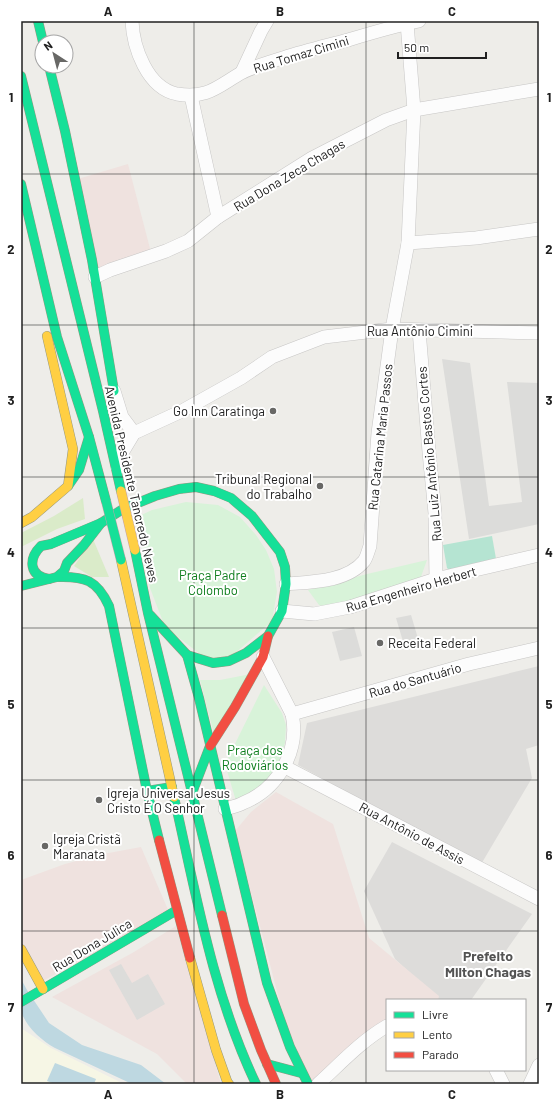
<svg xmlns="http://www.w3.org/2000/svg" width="560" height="1105" viewBox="0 0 560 1105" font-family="Barlow,sans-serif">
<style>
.residential{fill:#dddcda}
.commercial{fill:#efe2df}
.education{fill:#f6f6e5}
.religious{fill:#dcdcda}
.grass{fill:#daebc9}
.park{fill:#d8f3d9}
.pitch{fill:#b5e4d2}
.water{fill:#bed8e1}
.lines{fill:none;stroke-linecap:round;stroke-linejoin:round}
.street-casing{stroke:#c7c6c5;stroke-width:14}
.fast-casing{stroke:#959881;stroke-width:10}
.slow-casing{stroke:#959881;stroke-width:10}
.jam-casing{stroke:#959881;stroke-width:10}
.street{stroke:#fcfcfc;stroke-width:13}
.fast{stroke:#16e098;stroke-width:9}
.slow{stroke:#ffcf43;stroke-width:9}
.jam{stroke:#f24e42;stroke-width:9}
.fast-bridge-casing{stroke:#c3a1a9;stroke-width:10;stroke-linecap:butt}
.slow-bridge-casing{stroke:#c3a1a9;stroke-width:10;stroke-linecap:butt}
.fast-bridge{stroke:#16e098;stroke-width:9}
.slow-bridge{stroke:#ffcf43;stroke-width:9}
.grid{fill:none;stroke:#202020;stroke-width:1;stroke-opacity:0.55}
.poi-dot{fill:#686866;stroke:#fff;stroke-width:1.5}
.labels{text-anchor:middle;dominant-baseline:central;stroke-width:4;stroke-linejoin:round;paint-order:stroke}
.street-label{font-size:13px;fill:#202020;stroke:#fff}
.poi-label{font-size:13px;fill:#202020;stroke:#fff;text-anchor:start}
.park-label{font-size:13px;fill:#0e7e1d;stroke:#fff}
.neighbourhood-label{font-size:14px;font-weight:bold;fill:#535353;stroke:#fff}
.neatline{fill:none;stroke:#202020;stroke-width:1.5}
.grid-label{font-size:13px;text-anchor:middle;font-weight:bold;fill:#202020}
</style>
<rect width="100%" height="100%" fill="#eeede9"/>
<g class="residential">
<path d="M539 666V745L526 749 532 778 480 866 298 765 307 723Z"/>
<path d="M392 842 532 914 471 1000H439L395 959 364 891Z"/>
</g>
<g class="commercial">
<path d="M128 164 153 260 96 275 71 181Z"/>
<path d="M276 792 333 824 369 938 439 996 438 1000H387V1019L383 1021 310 1082 284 1018 235 831 251 812Z"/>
<path d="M141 847 169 912 43 981 21 941V880L65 864 103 854Z"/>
<path d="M176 926 221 1084H187L157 1054 52 997 134 952Z"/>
</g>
<path class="education" d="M21 1028 51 1048 124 1084H21Z"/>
<g class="religious">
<path d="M442 359 470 363 489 506 522 502 507 382 539 383V524L469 539Z"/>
<path d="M411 615 420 645 405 648 396 618Z"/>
<path d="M354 627 362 656 340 661 332 632Z"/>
<path d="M121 964 132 983 148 974 165 1004 137 1020 109 970Z"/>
</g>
<g class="grass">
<path d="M83 498 85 519 57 529 21 547V533L54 516Z"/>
<path d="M93 539 109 577H92L74 566Z"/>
</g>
<g class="park">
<path d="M186 502 218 505 240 517 256 535 266 550 274 569 277 592 272 621 218 668 165 627 150 588 137 517 152 510Z"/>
<path d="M427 560 418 585 329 609 319 605 308 590 367 574Z"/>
<path d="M251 674 215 738 200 680H220Z"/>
<path d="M264 685 282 713 286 725 285 743 277 769 253 794 236 801 225 764Z"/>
</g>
<path class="pitch" d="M492 536 498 570 458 578 447 568 443 545Z"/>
<g class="water">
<path d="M21 979 27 990 49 1023 82 1045 141 1065 166 1084H132L55 1048C41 1040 26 1027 21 1011 19 1002 21 988 21 979Z"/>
<path d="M55 1063 96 1079 94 1084H55L47 1081Z"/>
</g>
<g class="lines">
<g class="street-casing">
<g id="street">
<path d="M132 21C133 47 147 88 177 94 207 99 217 87 241 73 252 67 276 60 289 56 309 50 329 45 348 40 371 33 395 26 419 21"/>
<path d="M242 72 261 31 267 21"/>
<path d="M191 96 218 217"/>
<path d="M408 243 476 238 539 229"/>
<path d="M95 277 110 270 166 251 188 241 218 217 312 158 386 120 414 110 539 89"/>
<path d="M419 330 429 452 435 513 436 579"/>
<path d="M114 391 122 417 134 433"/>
<path d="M118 468 122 453 134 433 182 411 241 378 272 357 324 337 392 329 539 333"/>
<path d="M286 584C311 582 347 582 364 561 367 557 368 551 370 546L378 433 392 329 408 243 414 110 407 23"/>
<path d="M282 611 314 614 350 607 436 579 539 555"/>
<path d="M292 714 469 664 539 648"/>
<path d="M285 767 539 899"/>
<path d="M225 809C231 807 238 806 243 803 278 789 300 751 292 714L263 657"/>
<path d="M496 1070 503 1084"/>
<path d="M318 1084C340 1064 361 1041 387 1026"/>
<path d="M530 1084 539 1065"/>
</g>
</g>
<g class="fast-casing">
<g id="fast">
<path d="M38 21 43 42"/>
<path d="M49 66 65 131 92 260 114 391"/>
<path d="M21 76 103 411 121 491"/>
<path d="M21 184 57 337 89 437 106 501"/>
<path d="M68 486 79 470 89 437"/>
<path d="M135 550 148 613 222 915"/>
<path d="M57 577C85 576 97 580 109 606L147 791 159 840"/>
<path d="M49 579C29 576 28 559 41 546L51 544 101 523 123 509 155 496 179 489 196 487 214 491 231 498 252 516 280 552 285 567 286 584 282 611 268 636 246 653 229 661 213 663 187 655"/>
<path d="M21 586 57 577 64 571 67 563 84 545 101 523"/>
<path d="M150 615 187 655"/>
<path d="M187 655 199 698 267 983 290 1047 308 1084"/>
<path d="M147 791 172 787"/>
<path d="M192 793 210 746"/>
<path d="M174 797C196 894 213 994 256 1084"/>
<path d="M21 1002 177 910"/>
<path d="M267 1064 301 1073"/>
</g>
</g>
<g class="slow-casing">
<g id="slow">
<path d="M21 523 32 517 68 486 73 449 47 336"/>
<path d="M121 560 174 797"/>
<path d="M21 949 43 989"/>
<path d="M190 958 216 1050 228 1084"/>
<path d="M228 1084H229"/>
</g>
</g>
<g class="jam-casing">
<g id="jam">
<path d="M210 746 235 707 263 657 268 636"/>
<path d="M159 840 190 958"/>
<path d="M222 915 244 1004 261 1050 276 1084"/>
</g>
</g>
<use href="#street" class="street"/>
<use href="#fast" class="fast"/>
<use href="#slow" class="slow"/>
<use href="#jam" class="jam"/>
<g class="fast-bridge-casing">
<path id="fast-bridge" d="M106 501 121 560"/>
</g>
<g class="slow-bridge-casing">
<path id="slow-bridge" d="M121 491 135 550"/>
</g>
<use href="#fast-bridge" class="fast-bridge"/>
<use href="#slow-bridge" class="slow-bridge"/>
</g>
<path class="grid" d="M194 21V1084M366 21V1084M21 174H539M21 325H539M21 477H539M21 628H539M21 780H539M21 931H539"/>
<g class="poi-dot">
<circle cx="273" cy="411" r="4"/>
<circle cx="320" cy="486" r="4"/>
<circle cx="380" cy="643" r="4"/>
<circle cx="99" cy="800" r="4"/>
<circle cx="45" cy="846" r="4"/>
</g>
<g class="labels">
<g class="street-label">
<text transform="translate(301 54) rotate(-17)">Rua Tomaz Cimini</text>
<text transform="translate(289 175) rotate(-31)">Rua Dona Zeca Chagas</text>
<text x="420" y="331">Rua Antônio Cimini</text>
<text transform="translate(380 437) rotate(-84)">Rua Catarina Maria Passos</text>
<text transform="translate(429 454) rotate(-95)">Rua Luiz Antônio Bastos Cortes</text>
<text transform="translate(132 484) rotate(77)">Avenida Presidente Tancredo Neves</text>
<text transform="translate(411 589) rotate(-16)">Rua Engenheiro Herbert</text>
<text transform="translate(415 680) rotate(-16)">Rua do Santuário</text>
<text transform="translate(412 833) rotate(28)">Rua Antônio de Assis</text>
<text transform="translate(92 945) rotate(-31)">Rua Dona Julica</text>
</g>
<g class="poi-label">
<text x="265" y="411" text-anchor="end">Go Inn Caratinga</text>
<text x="312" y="479" text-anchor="end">Tribunal Regional<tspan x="312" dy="15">do Trabalho</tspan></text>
<text x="388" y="643">Receita Federal</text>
<text x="107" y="793">Igreja Universal Jesus<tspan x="107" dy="15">Cristo É O Senhor</tspan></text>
<text x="53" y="839">Igreja Cristã<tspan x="53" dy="15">Maranata</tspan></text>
</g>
<g class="park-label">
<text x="213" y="575">Praça Padre<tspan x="213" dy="15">Colombo</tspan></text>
<text x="255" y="750">Praça dos<tspan x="255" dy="15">Rodoviários</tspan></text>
</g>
<g class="neighbourhood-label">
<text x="488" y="955">Prefeito<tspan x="488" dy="16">Milton Chagas</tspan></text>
</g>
</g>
<rect width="560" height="1105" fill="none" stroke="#ffffff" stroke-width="44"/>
<rect x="386" y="999" width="140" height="72" fill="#ffffff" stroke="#a6a6a6"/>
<rect x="394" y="1012" width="20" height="6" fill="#16e098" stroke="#a6a6a6"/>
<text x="422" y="1019" font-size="12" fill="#202020">Livre</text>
<rect x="394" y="1032" width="20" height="6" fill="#ffcf43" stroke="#a6a6a6"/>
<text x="422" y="1039" font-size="12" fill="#202020">Lento</text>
<rect x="394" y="1052" width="20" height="6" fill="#f24e42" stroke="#a6a6a6"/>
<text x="422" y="1059" font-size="12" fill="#202020">Parado</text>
<g transform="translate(54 54) rotate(324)"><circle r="19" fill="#ffffff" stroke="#a6a6a6"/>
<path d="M0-3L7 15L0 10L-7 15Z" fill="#686866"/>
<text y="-6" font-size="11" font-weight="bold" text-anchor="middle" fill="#202020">N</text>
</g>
<path d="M398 52v6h88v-6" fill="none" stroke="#202020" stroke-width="2"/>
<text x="404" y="52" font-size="12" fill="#202020" stroke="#ffffff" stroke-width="3" paint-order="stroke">50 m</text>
<rect x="22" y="22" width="516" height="1061" class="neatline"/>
<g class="grid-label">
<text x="108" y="16">A</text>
<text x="280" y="16">B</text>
<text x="452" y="16">C</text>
<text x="11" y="102">1</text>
<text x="549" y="102">1</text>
<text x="11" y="254">2</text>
<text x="549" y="254">2</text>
<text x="11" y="405">3</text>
<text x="549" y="405">3</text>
<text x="11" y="557">4</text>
<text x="549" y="557">4</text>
<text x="11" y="709">5</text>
<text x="549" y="709">5</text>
<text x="11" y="860">6</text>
<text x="549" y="860">6</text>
<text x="11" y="1012">7</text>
<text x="549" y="1012">7</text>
<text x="108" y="1099">A</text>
<text x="280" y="1099">B</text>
<text x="452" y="1099">C</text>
</g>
</svg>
